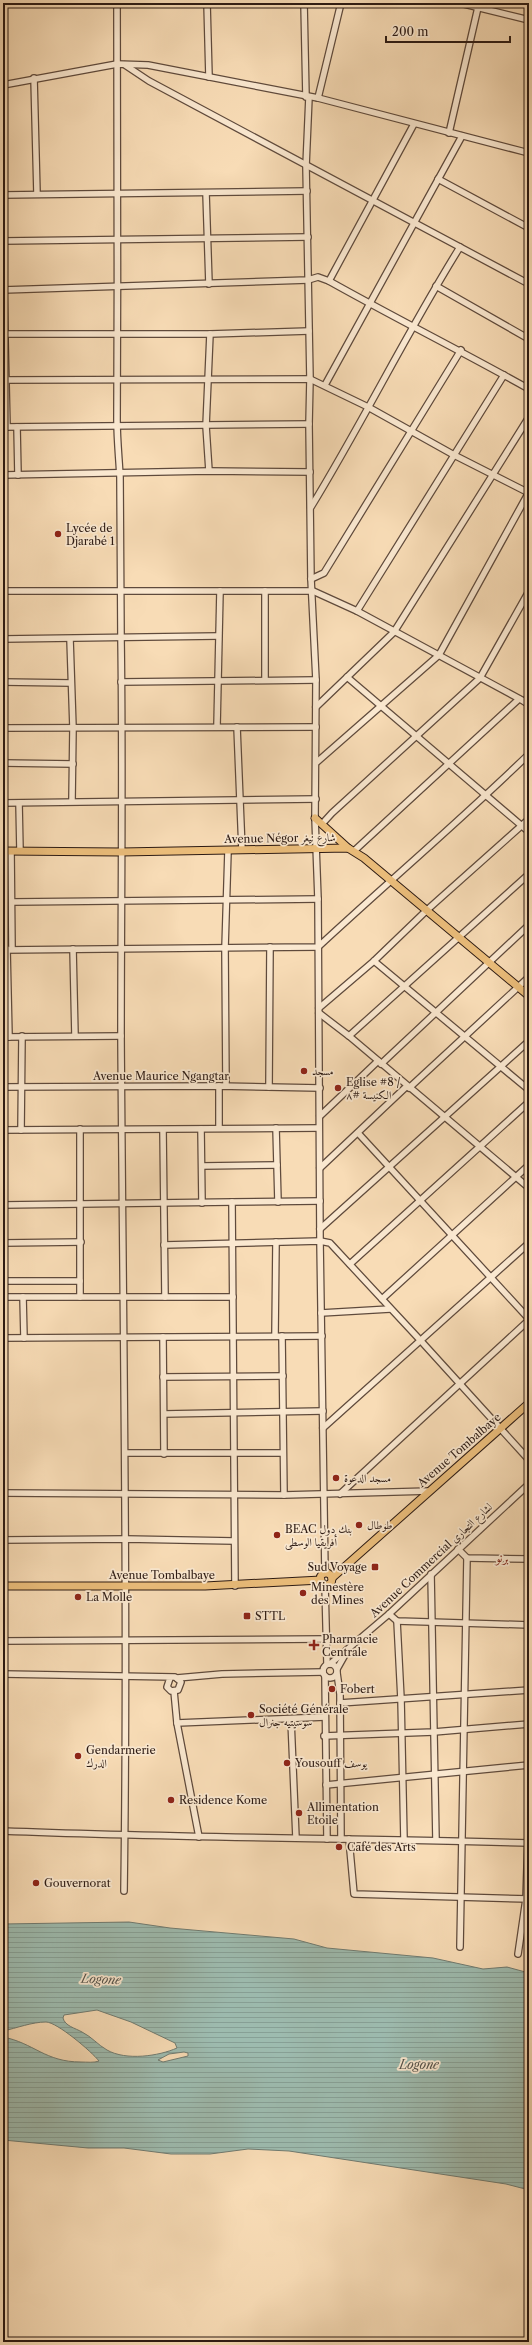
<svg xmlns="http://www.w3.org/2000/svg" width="532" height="2345" viewBox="0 0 532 2345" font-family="'Libre Caslon Text',Amiri,serif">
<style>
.water{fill:url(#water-rules);stroke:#707b71;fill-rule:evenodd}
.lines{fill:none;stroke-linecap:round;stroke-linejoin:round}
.stream{stroke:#707b71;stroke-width:1}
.minor-casing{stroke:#5f4a3c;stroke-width:8}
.major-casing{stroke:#2c1a13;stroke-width:9}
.minor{stroke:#fae8d0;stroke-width:5.5}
.major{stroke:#ecbe7b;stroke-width:7}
.poi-dot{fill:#8f2418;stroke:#fae8d0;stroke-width:1.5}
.labels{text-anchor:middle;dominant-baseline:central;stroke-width:3.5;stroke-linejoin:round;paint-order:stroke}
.poi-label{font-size:11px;fill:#2c1a13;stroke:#fae8d0;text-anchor:start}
.street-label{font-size:11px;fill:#2c1a13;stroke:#fae8d0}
.water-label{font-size:12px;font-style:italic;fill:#54524a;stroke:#fae8d0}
.quarter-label{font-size:13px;fill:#7a1f14;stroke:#fae8d0}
</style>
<defs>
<pattern id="water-rules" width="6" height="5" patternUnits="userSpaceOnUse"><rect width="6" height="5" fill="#9dbbaf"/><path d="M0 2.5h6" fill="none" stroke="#87a096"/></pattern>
</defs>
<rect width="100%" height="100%" fill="#f8dcb6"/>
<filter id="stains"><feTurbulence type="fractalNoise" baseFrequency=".005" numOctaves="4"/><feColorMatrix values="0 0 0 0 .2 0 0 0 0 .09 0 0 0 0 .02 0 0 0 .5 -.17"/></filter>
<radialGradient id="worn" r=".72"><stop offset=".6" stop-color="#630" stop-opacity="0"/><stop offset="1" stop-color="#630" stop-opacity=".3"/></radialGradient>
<path class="water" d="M129 1922 170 1928 294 1939 327 1948 433 1958 483 1969 507 1967 529 1973V2190L506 2184 289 2151 248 2149 210 2154H171L124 2148H88L3 2140V2037C34 2043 45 2062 81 2062 87 2062 94 2063 99 2061 92 2052 57 2022 46 2022 32 2022 17 2028 3 2031V1924ZM97 2010 131 2022 175 2043 177 2048C159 2056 126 2061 107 2050 98 2045 92 2037 82 2032 75 2028 65 2026 63 2018L64 2015ZM184 2052 188 2053V2056L163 2062 158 2060 169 2054Z"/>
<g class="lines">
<path class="stream" d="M361 849 449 768"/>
<g class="minor-casing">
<g id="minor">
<path d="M117 3C117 142 118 281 117 420 117 439 119 458 120 477 120 531 121 585 121 639 123 771 121 904 121 1037 123 1322 128 1606 124 1891"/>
<path d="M207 3 209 77"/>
<path d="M304 3 306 97"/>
<path d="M460 3 529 20"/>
<path d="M125 65 149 81 529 284"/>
<path d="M34 78 37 194"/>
<path d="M3 85 117 64 148 65 318 98 529 153"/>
<path d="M309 97 306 166 310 379 309 424 311 579 316 680 315 818 318 899 320 1241 325 1573"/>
<path d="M318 98 341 3"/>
<path d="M449 133 479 3"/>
<path d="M438 179 529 228"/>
<path d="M206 193 209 284"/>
<path d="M3 195 307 191"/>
<path d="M3 241 308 237"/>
<path d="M3 254 7 427"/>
<path d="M329 281 414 124"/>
<path d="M436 286 529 339"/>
<path d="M3 290 308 280 318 277 329 281C395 318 463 352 529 389"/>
<path d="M3 334H210L309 331"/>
<path d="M3 380 310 379 368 407 454 455 529 493"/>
<path d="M325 385 462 136"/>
<path d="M3 427 309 424"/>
<path d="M17 427 18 475"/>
<path d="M209 471 206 426 210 334"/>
<path d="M3 475 209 471 310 472"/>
<path d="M311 507C363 422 407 332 460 247"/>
<path d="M311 579 324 573 461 350"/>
<path d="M3 591H313L357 611 529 704"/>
<path d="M265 591V679"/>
<path d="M357 611 504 375"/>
<path d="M3 639 218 636"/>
<path d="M70 639 73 728 72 800"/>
<path d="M347 677 529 832"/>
<path d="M3 682 71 683"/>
<path d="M121 682 316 680"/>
<path d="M525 702 529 695"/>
<path d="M316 707 394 632 529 417"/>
<path d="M217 726 220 591"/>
<path d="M237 727 242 850"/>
<path d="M3 728 316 727"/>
<path d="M317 762 439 655 529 492"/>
<path d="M3 763 73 764"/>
<path d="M3 803 316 799"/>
<path d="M19 803 20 851"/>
<path d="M322 824 332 813 480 678 529 591"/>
<path d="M11 851 12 949"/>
<path d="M354 851 519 699"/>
<path d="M13 902 318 899"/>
<path d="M7 949 9 1037"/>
<path d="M73 949 75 1036"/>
<path d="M3 950 318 947C388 882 461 820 529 754"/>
<path d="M374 961 529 1090"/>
<path d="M319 1008 374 961 427 910 529 819"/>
<path d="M319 1013 349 1036 529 1188"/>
<path d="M349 1036 529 874"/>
<path d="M3 1037 121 1036"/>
<path d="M381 1064 529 925"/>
<path d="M226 1086 225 948 228 851"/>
<path d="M3 1087 219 1086 320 1088"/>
<path d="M269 1087 270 947"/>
<path d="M409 1088 529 977"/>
<path d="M320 1116 378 1061"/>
<path d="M219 1128V1086"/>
<path d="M276 1128 278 1202"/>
<path d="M80 1129V1297"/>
<path d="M201 1129 202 1203"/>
<path d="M3 1130 319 1128"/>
<path d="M21 1130 22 1036"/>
<path d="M163 1130 165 1297"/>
<path d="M358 1133 529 1319"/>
<path d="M202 1166 277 1165"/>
<path d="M320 1168 407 1086"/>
<path d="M3 1205 232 1202"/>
<path d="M320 1229 529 1041"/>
<path d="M3 1243 81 1242"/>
<path d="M164 1245 320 1241 330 1243 421 1341 529 1460"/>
<path d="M350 1264 529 1102"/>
<path d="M3 1281H80"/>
<path d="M3 1297H233"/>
<path d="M23 1297 24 1338"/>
<path d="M382 1299 529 1165"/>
<path d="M321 1313 390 1309"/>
<path d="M275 1336 276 1242"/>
<path d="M282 1336 284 1495"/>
<path d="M163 1337 164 1454"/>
<path d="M3 1338 322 1336"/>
<path d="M163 1377 283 1376"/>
<path d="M164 1414 323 1411"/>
<path d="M323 1428 529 1243"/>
<path d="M125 1453H283"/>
<path d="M3 1493 284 1495 430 1491"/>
<path d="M340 1494 529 1320"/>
<path d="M3 1540 126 1539 234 1541"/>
<path d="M458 1549 467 1558 529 1559"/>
<path d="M431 1574 436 1840"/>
<path d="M325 1585 327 1664"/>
<path d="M235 1586 232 1202 320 1201"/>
<path d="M389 1614 397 1621 529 1625"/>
<path d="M397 1621 401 1699 404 1840"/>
<path d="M3 1641 326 1639"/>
<circle cx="330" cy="1671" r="7"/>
<path d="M330 1664 389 1614 529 1484"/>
<path d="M337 1669 346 1653"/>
<path d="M337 1673 340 1694 341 1839"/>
<path d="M3 1674 175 1677 181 1682 178 1690 171 1691 167 1687 170 1678"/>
<path d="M325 1676 327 1839"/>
<path d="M177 1678 222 1674 323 1672"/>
<path d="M174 1691 177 1723 199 1837"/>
<path d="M340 1703 529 1690"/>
<path d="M291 1720 296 1838"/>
<path d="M177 1723 325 1717"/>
<path d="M324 1736 434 1732 529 1724"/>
<path d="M326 1785 529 1765"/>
<path d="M3 1831C178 1838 354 1838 529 1843"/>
<path d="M349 1839 354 1894 529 1899"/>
<path d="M460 1947 467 1558"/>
<path d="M518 1954 526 1899 529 1805"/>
</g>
</g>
<g class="major-casing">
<g id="major">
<path d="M315 818 348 848"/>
<path d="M3 851 121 852 348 848 364 858 529 996"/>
<circle cx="326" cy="1579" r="6"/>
<path d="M332 1578 529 1403"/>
<path d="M3 1586H205L321 1580"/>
</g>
</g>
<use href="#minor" class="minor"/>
<use href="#major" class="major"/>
</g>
<g class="poi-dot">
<circle cx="58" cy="534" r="4"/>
<circle cx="304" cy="1071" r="4"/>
<circle cx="338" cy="1088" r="4"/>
<circle cx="336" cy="1478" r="4"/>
<circle cx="359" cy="1525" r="4"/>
<circle cx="277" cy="1535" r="4"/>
<rect x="371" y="1563" width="8" height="8" rx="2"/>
<circle cx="303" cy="1593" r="4"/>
<circle cx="78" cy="1597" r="4"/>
<rect x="243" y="1612" width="8" height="8" rx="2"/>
<path d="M312 1639h4v4h4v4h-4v4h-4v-4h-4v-4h4z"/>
<circle cx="332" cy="1689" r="4"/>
<circle cx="251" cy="1715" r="4"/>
<circle cx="78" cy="1756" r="4"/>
<circle cx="287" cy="1763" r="4"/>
<circle cx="171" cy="1800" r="4"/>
<circle cx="299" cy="1813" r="4"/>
<circle cx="339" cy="1847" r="4"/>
<circle cx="36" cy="1883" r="4"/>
</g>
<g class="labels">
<g class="poi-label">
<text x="66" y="528">Lycée de<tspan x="66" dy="13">Djarabé 1</tspan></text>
<text x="312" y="1071">مسجد</text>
<text x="346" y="1082">Eglise #8 /<tspan x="346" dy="13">الكنيسة #٨</tspan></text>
<text x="344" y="1478">مسجد الدعوة</text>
<text x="367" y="1525">طوطال</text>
<text x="285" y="1529">BEAC بنك دول<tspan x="285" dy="13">أفريقيا الوسطى</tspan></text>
<text x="367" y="1567" text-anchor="end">Sud Voyage</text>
<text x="311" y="1587">Minestère<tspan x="311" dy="13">des Mines</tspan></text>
<text x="86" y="1597">La Molle</text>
<text x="255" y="1616">STTL</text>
<text x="322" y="1639">Pharmacie<tspan x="322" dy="13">Centrale</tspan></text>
<text x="340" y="1689">Fobert</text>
<text x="259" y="1709">Société Générale<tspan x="259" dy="13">سوسيتيه جنرال</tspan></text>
<text x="86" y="1750">Gendarmerie<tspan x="86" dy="13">الدرك</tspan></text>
<text x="295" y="1763">Yousouff يوسف</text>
<text x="179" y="1800">Residence Kome</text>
<text x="307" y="1807">Allimentation<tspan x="307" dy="13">Etoile</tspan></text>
<text x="347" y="1847">Café des Arts</text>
<text x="44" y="1883">Gouvernorat</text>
</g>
<g class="street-label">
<text transform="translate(280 838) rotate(-1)">Avenue Négor شارع نيغر</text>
<text x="161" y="1076">Avenue Maurice Ngangtar</text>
<text transform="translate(459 1450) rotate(-41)">Avenue Tombalbaye</text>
<text transform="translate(431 1560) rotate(-43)">Avenue Commercial لشارع التجاري</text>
<text x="162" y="1575">Avenue Tombalbaye</text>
</g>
<g class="water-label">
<text transform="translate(101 1979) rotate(2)">Logone</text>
<text x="419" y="2064">Logone</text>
</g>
<g class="quarter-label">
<text x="502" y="1557">برنو</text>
</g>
</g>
<rect width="532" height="2345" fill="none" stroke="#f8dcb6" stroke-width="16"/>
<rect x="4" y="4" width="524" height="2337" fill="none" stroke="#2c1a13" stroke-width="2"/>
<rect x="8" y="8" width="516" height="2329" fill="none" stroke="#2c1a13"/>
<path d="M386 36v6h124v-6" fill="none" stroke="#2c1a13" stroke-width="2"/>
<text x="392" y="36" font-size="12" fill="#2c1a13" stroke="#fae8d0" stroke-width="3" paint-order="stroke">200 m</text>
<rect width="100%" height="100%" filter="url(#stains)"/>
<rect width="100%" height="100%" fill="url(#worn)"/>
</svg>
